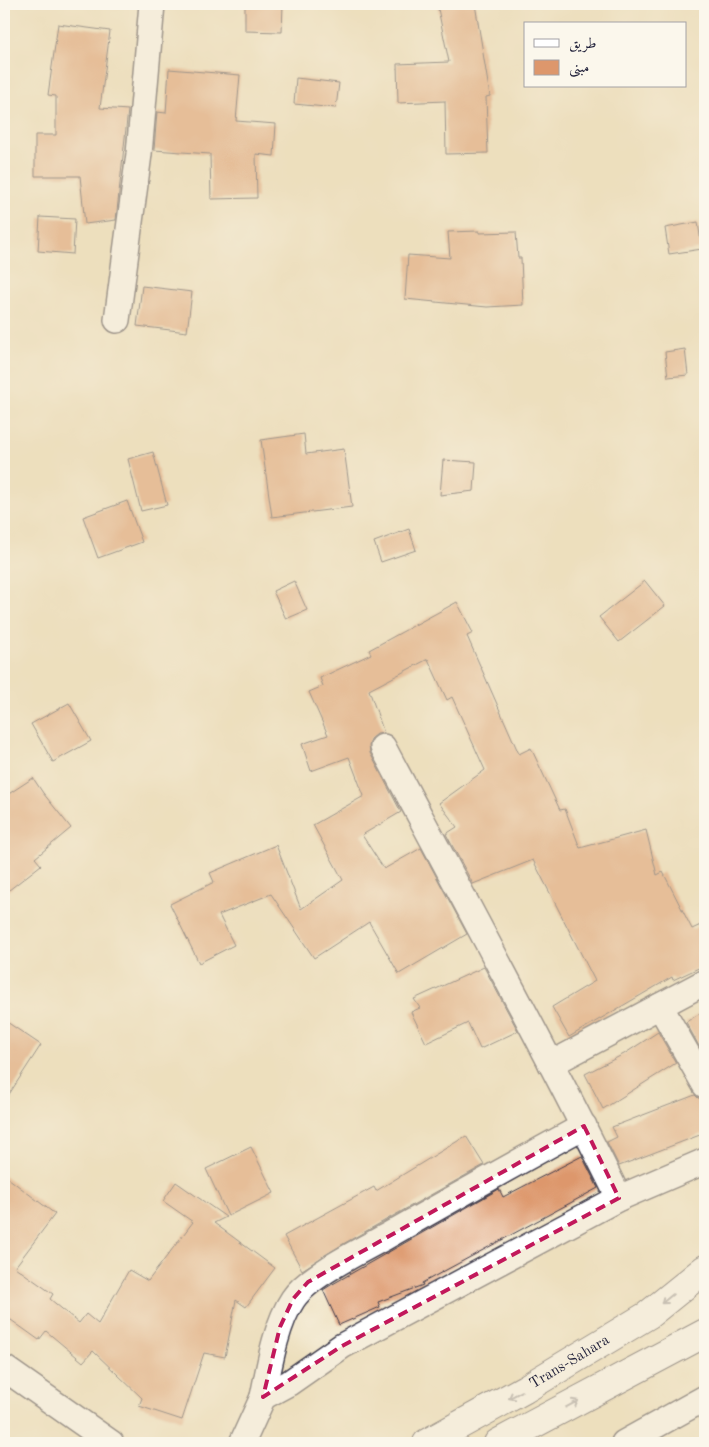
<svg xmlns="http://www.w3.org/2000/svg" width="709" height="1447" viewBox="0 0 709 1447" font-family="'Old Standard TT',Amiri,serif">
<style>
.building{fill:#dd976c}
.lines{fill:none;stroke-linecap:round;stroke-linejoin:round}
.minor-casing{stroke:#403e4e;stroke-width:28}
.highway-casing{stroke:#403e4e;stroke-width:30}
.minor{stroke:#fff;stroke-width:25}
.highway{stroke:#fff;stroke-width:28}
.oneway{stroke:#9c9ca7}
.marked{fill:none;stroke:#c2185b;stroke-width:4;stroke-dasharray:10 6;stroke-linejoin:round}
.labels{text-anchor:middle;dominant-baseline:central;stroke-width:4;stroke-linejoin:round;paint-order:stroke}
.street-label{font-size:15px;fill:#22223b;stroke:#fbf7ec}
</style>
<rect width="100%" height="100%" fill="#fbf7ec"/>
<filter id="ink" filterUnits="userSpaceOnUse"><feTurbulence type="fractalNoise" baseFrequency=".02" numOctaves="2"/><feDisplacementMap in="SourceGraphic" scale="10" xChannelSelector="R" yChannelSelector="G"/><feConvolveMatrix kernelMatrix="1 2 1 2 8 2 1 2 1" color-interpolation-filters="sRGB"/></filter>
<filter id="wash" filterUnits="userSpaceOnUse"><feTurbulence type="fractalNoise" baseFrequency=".0096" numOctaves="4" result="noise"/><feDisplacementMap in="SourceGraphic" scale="20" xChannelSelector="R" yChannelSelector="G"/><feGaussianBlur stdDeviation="1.12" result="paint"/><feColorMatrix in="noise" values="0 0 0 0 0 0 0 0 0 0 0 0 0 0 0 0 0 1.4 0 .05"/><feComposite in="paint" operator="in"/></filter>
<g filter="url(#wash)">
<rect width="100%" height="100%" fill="#eddfbd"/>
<g id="blocks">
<g class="building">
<path d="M245 4H283L282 32 245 31Z"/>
<path d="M437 4H475L490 96 486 97 488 153 446 154 445 101 398 103 397 64 449 62Z"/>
<path d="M58 24 110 31 100 108 128 110 116 220 85 224 80 176H35V135H56V96L48 95Z"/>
<path d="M169 69 240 75 236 121 276 124 274 156 256 154 257 198 211 199 210 154 154 150 157 112 166 113Z"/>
<path d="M296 78 339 83 336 108 294 104Z"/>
<path d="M40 217 75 219 73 254 38 251Z"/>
<path d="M698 222 702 249 669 254 665 228Z"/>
<path d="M479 231V233L516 232 518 258H521L523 305 487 307 405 299 408 255 450 258 448 232Z"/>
<path d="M142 286 192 292 187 332 137 326Z"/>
<path d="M685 349 688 375 668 377 665 352Z"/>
<path d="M304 434 306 454 344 449 352 507 272 517 261 440Z"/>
<path d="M153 452 167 505 141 511 128 459Z"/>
<path d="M443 460 476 462 474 491 440 495Z"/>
<path d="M127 501 142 542 98 558 83 517Z"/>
<path d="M409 529 416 550 381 562 374 542Z"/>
<path d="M294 581 307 610 286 619 273 591Z"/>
<path d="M645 581 665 606 619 642 599 617Z"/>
<path d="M457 602 473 633 467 636 519 754 531 748 560 810 565 809 580 848 646 830 657 875 663 872 692 929 705 923V965L673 980 672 977 569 1037 552 1007 595 981 533 860 473 884 446 834 457 827 439 803 485 770 452 697 447 700 428 659 369 690 384 733 377 734 371 739 369 746 370 753 401 812 362 835 384 869 421 848 467 934 399 974 369 922 314 958 271 894 219 915 234 945 199 963 170 904 214 882 210 873 276 845 301 909 343 880 313 825 364 796 349 757 311 771 302 744 328 735 309 692 323 686 320 678 371 654 369 650Z"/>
<path d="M69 703 91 741 53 762 31 724Z"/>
<path d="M33 778 43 793 71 828 35 858 41 865 4 894V797Z"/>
<path d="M484 967 518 1031 480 1049 468 1023 426 1043 411 1012 420 1008 414 999Z"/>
<path d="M705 1010V1045L700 1048 686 1022Z"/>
<path d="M4 1020 41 1045 4 1102Z"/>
<path d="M658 1032 676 1063 603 1109 585 1074 624 1054Z"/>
<path d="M695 1095 698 1098 705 1099V1133L619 1166 607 1142 617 1137 612 1127Z"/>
<path d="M466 1136 484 1165 343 1244 302 1270 284 1236 374 1187 376 1191Z"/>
<path d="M251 1147 274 1193 228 1216 206 1169Z"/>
<path d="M582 1156 598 1188 422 1283 423 1285 378 1302 380 1307 339 1325 323 1290 331 1285 499 1189 503 1197Z"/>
<path d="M4 1175 55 1214 15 1267 53 1294 50 1299 79 1323 86 1314 98 1324 129 1270 148 1281 193 1222 163 1201 176 1182 226 1217 214 1223 275 1268 246 1307 236 1300 225 1357 204 1353 182 1420 139 1406 142 1398 93 1351 83 1362 46 1331 39 1340 4 1315Z"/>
</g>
</g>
</g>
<g filter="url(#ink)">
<use href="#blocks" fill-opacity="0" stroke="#403e4e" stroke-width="1"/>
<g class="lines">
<g class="minor-casing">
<g id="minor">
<path d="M117 320 139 154 152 4"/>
<path d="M383 747C463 897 544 1046 619 1198"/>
<path d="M660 1006 705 1085"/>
<path d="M551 1064 705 982"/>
<path d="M4 1368 111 1443"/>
<path d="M263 1397C269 1367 276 1324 293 1299 308 1276 362 1250 387 1236 452 1199 518 1162 584 1126"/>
<path d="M242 1443 263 1397 289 1383 342 1346 619 1198 705 1161"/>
<path d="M624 1443 705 1398"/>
</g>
</g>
<g class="highway-casing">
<g id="highway">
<path id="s1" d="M427 1443 525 1389 648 1315 705 1269"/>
<path d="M498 1443 705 1333"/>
</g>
</g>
<use href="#minor" class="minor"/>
<use href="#highway" class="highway"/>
</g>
<defs><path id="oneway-shaft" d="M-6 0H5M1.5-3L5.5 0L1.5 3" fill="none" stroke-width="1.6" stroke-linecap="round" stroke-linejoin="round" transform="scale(1.25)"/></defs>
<g class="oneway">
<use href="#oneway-shaft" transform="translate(667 1299) rotate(141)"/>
<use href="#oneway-shaft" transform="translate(515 1395) rotate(151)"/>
<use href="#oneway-shaft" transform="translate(572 1404) rotate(-28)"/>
</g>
</g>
<path d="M0 0H709V1447H0ZM584 1126 619 1198 342 1346 263 1397 280 1327 293 1299 308 1282Z" fill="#eddfbd" fill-opacity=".55" fill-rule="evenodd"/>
<path class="marked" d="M584 1126 619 1198 342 1346 263 1397 280 1327 293 1299 308 1282Z"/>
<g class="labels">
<g class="street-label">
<text stroke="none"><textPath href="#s1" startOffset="164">Trans-Sahara</textPath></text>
</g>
</g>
<rect width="709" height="1447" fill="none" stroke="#fbf7ec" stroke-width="20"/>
<rect x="524" y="22" width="162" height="65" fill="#fbf7ec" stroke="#a4a2a5"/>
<rect x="534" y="39" width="25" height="8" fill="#ffffff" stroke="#a4a2a5"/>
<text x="569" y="48" font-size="15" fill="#22223b">طريق</text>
<rect x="534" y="60" width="25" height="15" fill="#dd976c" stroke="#a4a2a5"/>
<text x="569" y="72" font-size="15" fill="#22223b">مبنى</text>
</svg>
